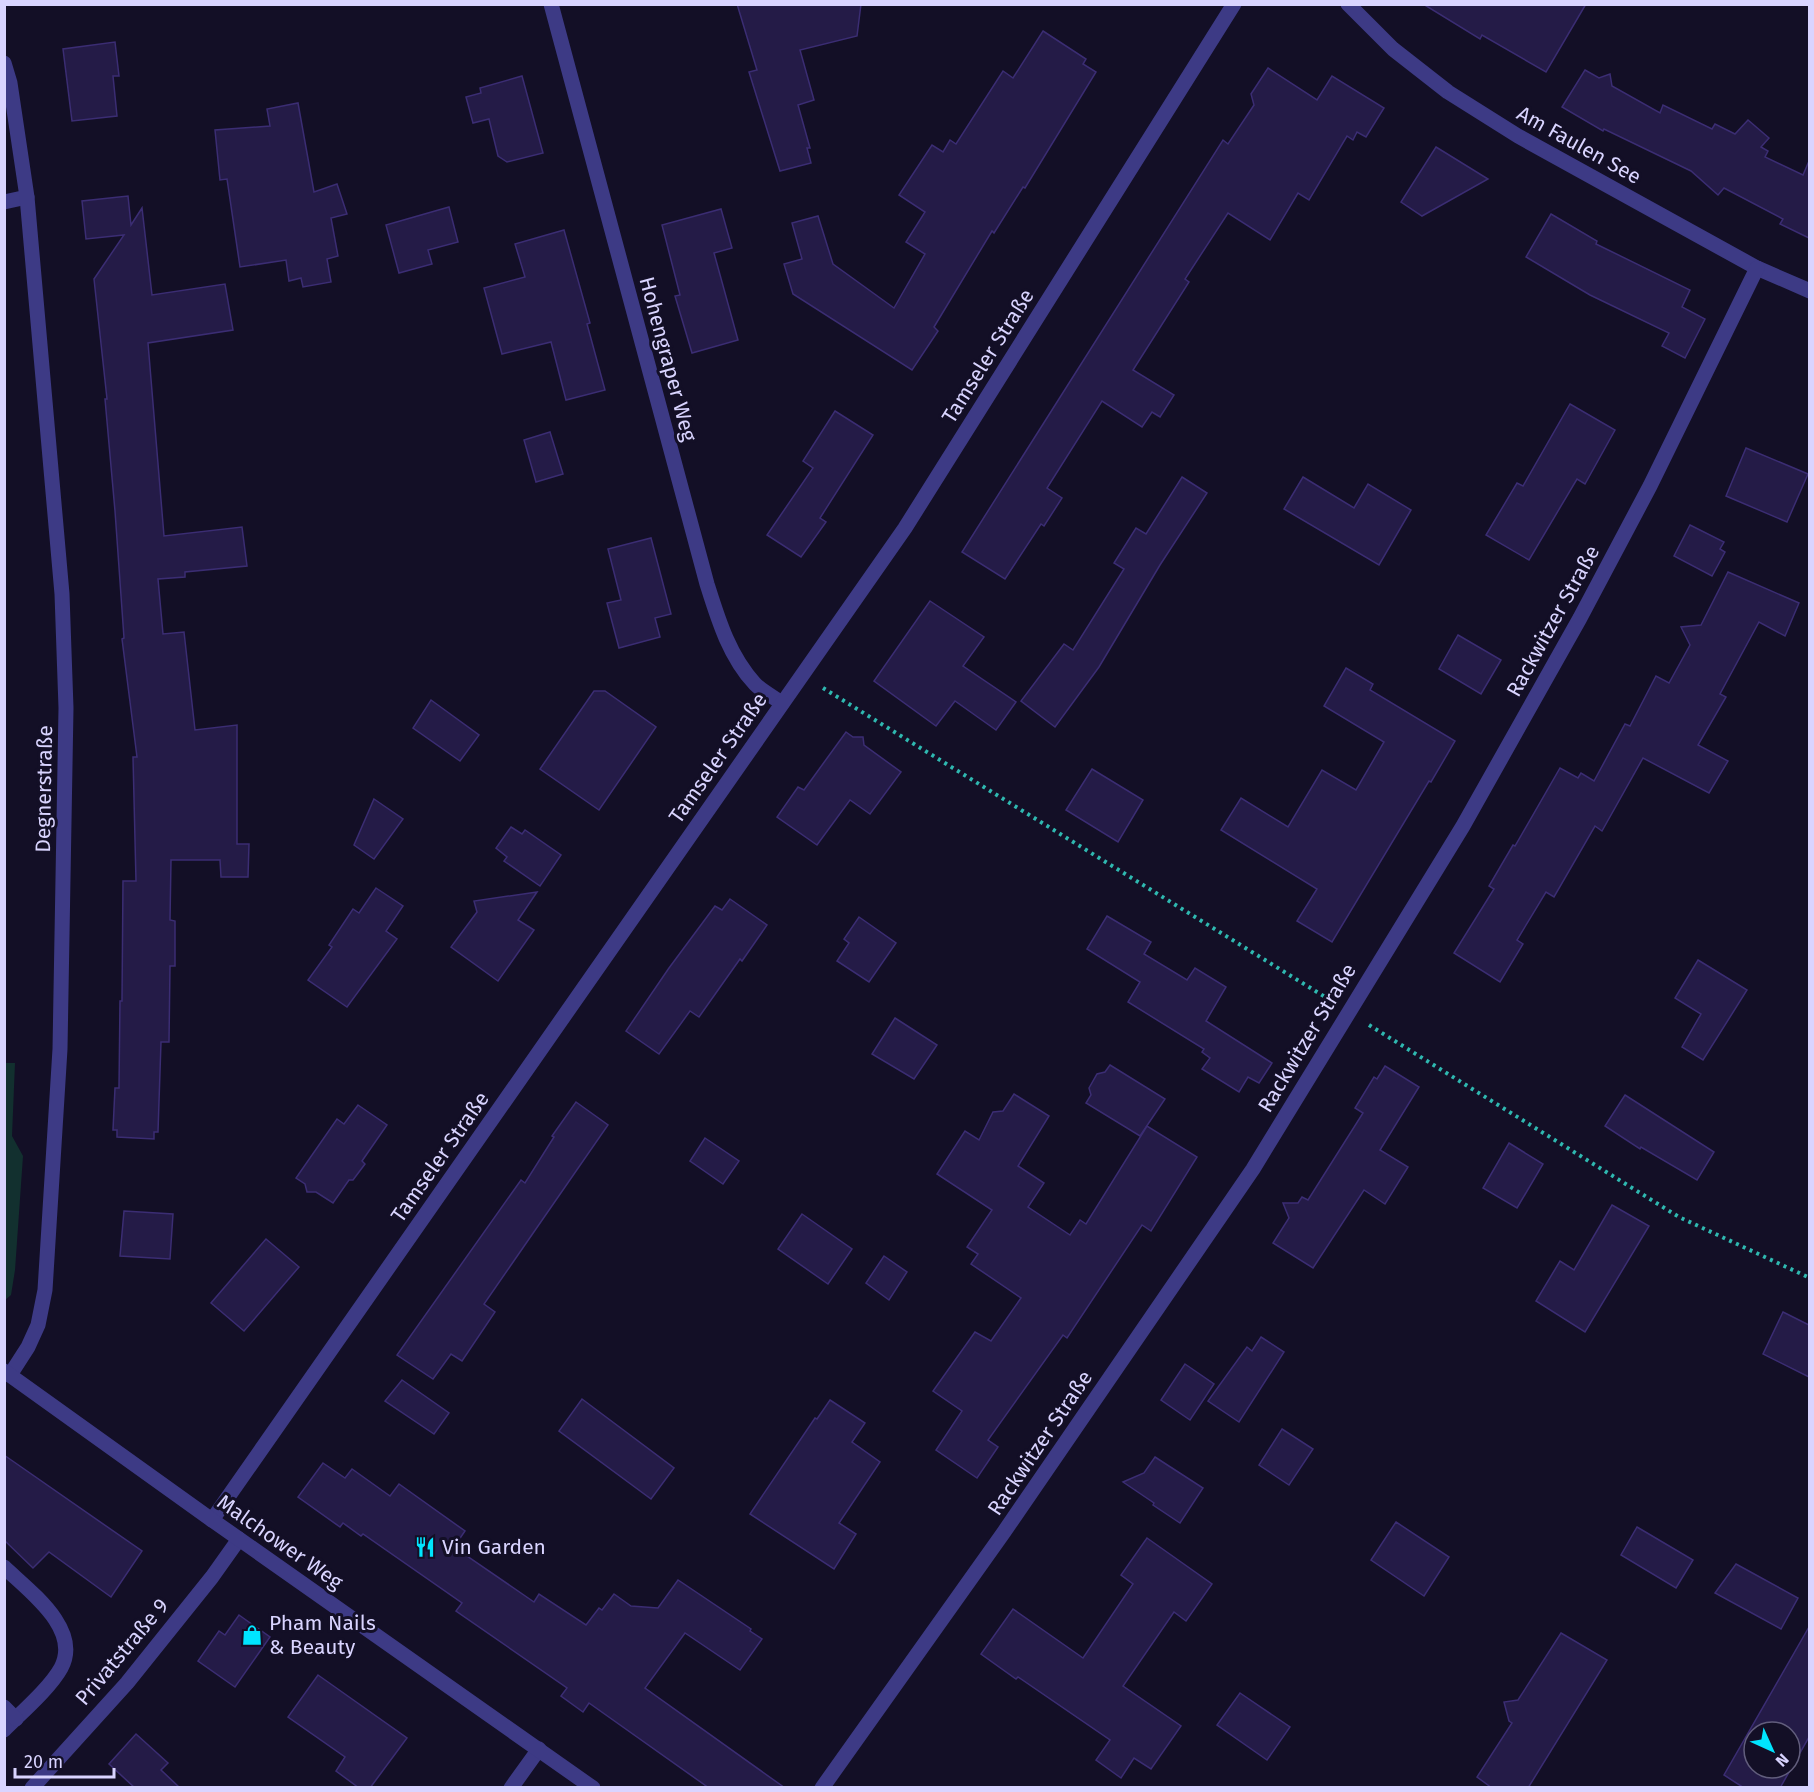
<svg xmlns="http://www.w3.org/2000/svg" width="1814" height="1792" viewBox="0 0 1814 1792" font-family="'Fira Sans',sans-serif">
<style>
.green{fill:#12302f}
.building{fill:#241b47;stroke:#3b2d73;stroke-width:1.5;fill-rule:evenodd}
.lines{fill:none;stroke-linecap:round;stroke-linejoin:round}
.path{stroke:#2fb8b0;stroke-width:4;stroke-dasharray:3 4.5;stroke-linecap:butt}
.service{stroke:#3d3a85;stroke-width:15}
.minor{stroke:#3d3a85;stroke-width:15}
.tertiary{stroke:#3d3a85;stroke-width:15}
.labels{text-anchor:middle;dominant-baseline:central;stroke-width:6;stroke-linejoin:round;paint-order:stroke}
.street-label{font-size:21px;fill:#d9d4ff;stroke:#130f26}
.poi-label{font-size:21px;fill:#d9d4ff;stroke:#130f26;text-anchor:start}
</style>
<rect width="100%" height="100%" fill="#130f26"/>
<path class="green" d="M5 1063H15L12 1136 23 1156 15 1270 11 1295 5 1300Z"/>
<g class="building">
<path d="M737 4H861L857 36 800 50 814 100 798 105 810 148H807L811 163 780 171 749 72 757 70Z"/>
<path d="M1423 4H1586L1546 72 1482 35 1480 39Z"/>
<path d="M1043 31 1086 59 1083 64 1096 72 1025 188 1023 187 994 233 992 231 934 327 938 331 912 370 793 294 784 264 802 259 792 223 818 216 833 264 894 308 925 254 906 242 925 212 899 195 932 145 943 152 950 140 956 144 1003 71 1013 78Z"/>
<path d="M115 42 119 76H113L117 116 72 121 63 49Z"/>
<path d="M1268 68 1317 100 1332 76 1384 108 1366 137 1357 132 1353 140 1347 136 1309 200 1298 193 1270 240 1228 213 1185 279 1189 282 1133 370 1174 395 1160 417 1152 412 1142 427 1102 401 1047 488 1062 498 1044 526 1041 524 1005 579 962 552 1223 140 1228 144 1254 105 1251 94Z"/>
<path d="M1585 70 1599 78 1610 74 1612 86 1660 113 1663 105 1712 129 1715 124 1735 134 1748 120 1769 138 1761 147 1768 151 1765 157 1803 175 1809 161V238L1780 224 1783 219 1724 188 1718 195 1691 171 1604 129 1603 131 1562 107Z"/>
<path d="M522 76 543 153 507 162 498 156 489 119 473 123 466 97 481 93 480 88Z"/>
<path d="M298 103 314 192 337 184 347 214 331 218 338 256 327 259 331 282 303 287 301 278 289 281 286 260 240 267 227 179 220 180 215 130 270 126 267 109Z"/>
<path d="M1436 147 1488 179 1422 216 1401 202Z"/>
<path d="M128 196 131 225 142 208 152 295 225 284 233 330 148 343 164 536 242 527 247 566 185 572V577L158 579 163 634 184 632 195 730 237 725V844H249L248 877H221L220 860H171L170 920 175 921V966H170L169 1042H161L158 1132H154V1139L117 1137V1130H113L115 1088H119L120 1001H122L123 881H136L133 757H137L122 639 124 638 115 511 105 399H107L94 279 124 235 86 239 82 201Z"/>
<path d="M449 207 458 242 428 250 432 264 399 273 386 225Z"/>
<path d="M721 209 732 248 714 253 738 340 692 353 675 296 680 295 662 225Z"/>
<path d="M1551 214 1597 241 1596 244 1690 290 1682 307 1705 319 1685 358 1662 346 1669 333 1590 295 1526 257Z"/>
<path d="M564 230 590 323 587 324 605 390 566 400 551 342 502 354 484 288 525 277 515 244Z"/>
<path d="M1570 404 1615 430 1585 484 1577 479 1529 560 1486 535 1517 483 1523 486Z"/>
<path d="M835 411 873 435 820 518 826 522 801 557 767 535 813 468 803 461Z"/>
<path d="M550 432 563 474 536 482 524 440Z"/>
<path d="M1746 448 1808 474 1787 522 1726 496Z"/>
<path d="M1182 477 1207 493 1160 565 1099 667 1055 727 1021 701 1064 644 1073 650 1124 569 1114 563 1136 528 1146 534Z"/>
<path d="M1303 477 1354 508 1368 484 1411 510 1379 565 1284 509Z"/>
<path d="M1690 525 1724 542 1720 549 1725 552 1712 576 1674 556Z"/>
<path d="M651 538 671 614 655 618 660 637 619 648 607 603 621 600 608 549Z"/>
<path d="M1728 572 1799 603 1785 636 1759 622 1720 694 1726 697 1698 745 1728 761 1709 793 1643 758 1602 831 1595 826 1554 897 1546 892 1517 940 1523 944 1500 982 1454 953 1494 889 1489 886 1513 845 1515 846 1560 768 1578 778 1581 773 1594 781 1625 724 1630 726 1656 676 1669 683 1690 645 1681 627 1701 625Z"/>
<path d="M930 601 984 637 963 666 1016 702 996 730 955 701 936 726 874 681Z"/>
<path d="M1458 635 1501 660 1481 694 1439 669Z"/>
<path d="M1346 668 1373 684 1370 690 1455 741 1431 782 1429 781 1332 942 1297 921 1317 889 1221 830 1241 798 1288 827 1322 770 1356 790 1384 742 1324 706Z"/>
<path d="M594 691H605L656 727 599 810 540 769Z"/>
<path d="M431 700 479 735 460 761 413 728Z"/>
<path d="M846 732 853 737H863L864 745 901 772 870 814 850 800 817 845 777 817 798 787 804 790Z"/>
<path d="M1092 769 1143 800 1118 842 1066 810Z"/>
<path d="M374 799 403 819 374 859 354 845Z"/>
<path d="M511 827 522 834 525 830 561 855 540 886 504 861 507 857 496 848Z"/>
<path d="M376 888 403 906 386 931 397 939 347 1007 308 980 332 947 329 945 353 909 359 913Z"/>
<path d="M537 892 518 920 534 930 498 981 451 947 477 912 474 901Z"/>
<path d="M730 899 767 925 742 961 740 959 699 1017 690 1011 659 1054 626 1031 669 968 715 906 722 910Z"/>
<path d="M1107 916 1151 942 1144 954 1187 980 1195 968 1226 987 1206 1021 1272 1063 1259 1083 1248 1077 1239 1092 1202 1069 1210 1058 1202 1052 1204 1049 1128 1002 1140 982 1087 949Z"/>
<path d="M859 917 896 943 869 982 837 961 849 943 844 939Z"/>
<path d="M1698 960 1747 990 1703 1060 1682 1047 1701 1014 1675 998Z"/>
<path d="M895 1018 937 1045 914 1079 872 1054Z"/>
<path d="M1110 1065 1165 1099 1140 1136 1086 1103 1091 1095 1089 1088 1097 1074 1105 1072Z"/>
<path d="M1385 1066 1419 1087 1380 1150 1408 1167 1385 1204 1364 1190 1313 1268 1273 1243 1289 1218 1283 1203H1298L1302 1197 1308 1200 1363 1113 1355 1108 1374 1077 1377 1079Z"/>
<path d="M1014 1094 1049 1116 1018 1166 1044 1183 1028 1207 1070 1235 1080 1220 1086 1224 1147 1126 1197 1157 1151 1231 1142 1225 1067 1338 1063 1335 988 1440 998 1447 977 1478 936 1450 962 1411 933 1391 975 1332 991 1341 1021 1298 971 1264 978 1254 967 1247 992 1210 937 1174 965 1131 979 1140 993 1112 1003 1111Z"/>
<path d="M1625 1095 1714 1152 1697 1180 1641 1147 1640 1149 1605 1126Z"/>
<path d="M576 1102 608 1125 484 1304 495 1312 462 1361 451 1354 433 1379 397 1355 521 1180 525 1183 554 1137 552 1136Z"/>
<path d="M358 1105 387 1125 362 1161 365 1164 353 1180H349L333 1203 316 1192H307L305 1184 296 1178 337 1119 344 1124Z"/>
<path d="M705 1138 739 1161 723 1184 690 1161Z"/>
<path d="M1509 1143 1543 1164 1517 1208 1483 1188Z"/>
<path d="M1612 1205 1649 1226 1585 1332 1536 1301 1560 1261 1574 1270Z"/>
<path d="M124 1211 173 1214 170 1259 120 1256Z"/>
<path d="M802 1214 852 1249 828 1284 778 1249Z"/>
<path d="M266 1239 299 1267 244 1331 211 1303Z"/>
<path d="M884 1256 907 1272 889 1300 866 1283Z"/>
<path d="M1783 1312 1809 1325V1377L1763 1354Z"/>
<path d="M1261 1337 1284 1352 1239 1422 1208 1401 1247 1347 1252 1351Z"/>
<path d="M1185 1364 1214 1384 1190 1420 1161 1400Z"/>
<path d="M402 1380 449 1413 434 1434 385 1401Z"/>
<path d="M582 1399 674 1468 651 1499 559 1431Z"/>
<path d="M830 1400 865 1423 852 1442 880 1462 839 1523 856 1534 834 1569 750 1514 815 1418 817 1419Z"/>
<path d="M1282 1429 1313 1449 1289 1485 1259 1465Z"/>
<path d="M4 1455 142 1551 111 1597 49 1552 33 1568 4 1540Z"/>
<path d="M1155 1457 1203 1488 1180 1523 1153 1505 1154 1503 1123 1482 1144 1473Z"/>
<path d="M323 1463 345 1478 352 1469 390 1496 399 1484 465 1531 454 1547 534 1602 539 1594 586 1625 599 1608 602 1610 614 1594 631 1606 658 1608 678 1580 751 1629 750 1631 762 1639 740 1670 685 1633 645 1688 785 1788H709L589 1703 583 1712 561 1696 567 1688 456 1611 462 1603 363 1534 361 1536 343 1523 340 1527 298 1497Z"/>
<path d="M1396 1522 1449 1557 1424 1596 1371 1560Z"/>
<path d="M1637 1527 1693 1560 1676 1588 1621 1555Z"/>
<path d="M1147 1538 1212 1584 1186 1621 1174 1612 1123 1686 1181 1726 1151 1769 1134 1758 1121 1778 1096 1760 1110 1740 1018 1677 1016 1679 981 1654 1013 1609 1083 1658 1133 1584 1121 1575Z"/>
<path d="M1736 1564 1798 1598 1781 1629 1715 1593Z"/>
<path d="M239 1615 270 1637 235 1687 198 1661 219 1631 225 1635Z"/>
<path d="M1809 1627V1737L1780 1788H1744L1724 1775ZM1754 1732H1790V1768H1754Z"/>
<path d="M1561 1633 1607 1660 1528 1788H1492L1477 1777 1512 1723 1509 1721 1504 1702 1518 1700Z"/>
<path d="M318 1675 407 1738 370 1788H359L336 1771 345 1757 288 1717Z"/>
<path d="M1240 1693 1290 1727 1267 1760 1217 1725Z"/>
<path d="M136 1734 168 1763 161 1770 180 1788H135L109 1764Z"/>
</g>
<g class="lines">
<g class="path">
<path d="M823 688 1330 1000"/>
<path d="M1369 1025 1679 1217 1810 1278"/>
</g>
<g class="service">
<path d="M4 202 27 197"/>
<path d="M4 1567C29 1591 82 1629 61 1668 50 1688 21 1713 4 1730"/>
<path d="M4 1707 16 1719"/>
</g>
<g class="minor">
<path d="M551 4 707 584C718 619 729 656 755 684 762 691 773 697 782 703"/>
<path d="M1348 4 1393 49 1448 92 1518 136 1757 268 1810 291"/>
<path d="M4 63 10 83 27 197 62 594 66 708 60 1049 45 1290 38 1325 28 1347 10 1375"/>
<path d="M212 1520 905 528 1234 4"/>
<path d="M32 1788 127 1683 212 1577 239 1539"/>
<path d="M511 1788 539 1749"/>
<path d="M822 1788 1004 1532 1253 1169 1463 826 1580 618 1650 486 1757 268"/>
</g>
<path class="tertiary" d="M4 1371 212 1520 593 1788"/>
</g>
<defs>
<g id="restaurant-bare" transform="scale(1.62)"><path d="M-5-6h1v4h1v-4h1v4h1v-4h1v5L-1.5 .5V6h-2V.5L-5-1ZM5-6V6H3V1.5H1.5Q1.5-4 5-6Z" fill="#00e5ff" stroke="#130f26" stroke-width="2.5" paint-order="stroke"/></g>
<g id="shop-bare" transform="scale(1.62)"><path d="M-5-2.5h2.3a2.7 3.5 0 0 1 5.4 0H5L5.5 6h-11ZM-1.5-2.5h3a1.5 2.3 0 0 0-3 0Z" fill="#00e5ff" stroke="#130f26" stroke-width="2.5" paint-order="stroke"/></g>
</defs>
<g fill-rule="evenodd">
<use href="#restaurant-bare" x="425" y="1547"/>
<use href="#shop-bare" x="252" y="1635"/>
</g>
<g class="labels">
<g class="street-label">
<text transform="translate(1579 145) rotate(29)">Am Faulen See</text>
<text transform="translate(988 356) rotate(-58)">Tamseler Straße</text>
<text transform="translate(668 359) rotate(75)">Hohengraper Weg</text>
<text transform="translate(1553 621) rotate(-61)">Rackwitzer Straße</text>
<text transform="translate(718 758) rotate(-55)">Tamseler Straße</text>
<text transform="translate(44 789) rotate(-89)">Degnerstraße</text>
<text transform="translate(1307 1038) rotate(-59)">Rackwitzer Straße</text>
<text transform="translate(440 1157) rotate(-55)">Tamseler Straße</text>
<text transform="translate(1040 1443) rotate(-56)">Rackwitzer Straße</text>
<text transform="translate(280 1542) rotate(35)">Malchower Weg</text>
<text transform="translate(122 1652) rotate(-50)">Privatstraße 9</text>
</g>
<g class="poi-label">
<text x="442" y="1547">Vin Garden</text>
<text x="269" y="1623">Pham Nails<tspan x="269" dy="24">&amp; Beauty</tspan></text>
</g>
</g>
<rect width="1814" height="1792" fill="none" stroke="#d9d4ff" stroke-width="12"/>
<g transform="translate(1772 1750) rotate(135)"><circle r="28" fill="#130f26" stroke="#625e7d" stroke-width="1.5"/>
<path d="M0-4.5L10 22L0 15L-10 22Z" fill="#00e5ff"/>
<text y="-9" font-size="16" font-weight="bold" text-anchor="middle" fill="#d9d4ff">N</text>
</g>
<path d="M15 1768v9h99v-9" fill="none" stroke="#d9d4ff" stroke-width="3"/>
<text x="24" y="1768" font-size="18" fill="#d9d4ff" stroke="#130f26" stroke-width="4.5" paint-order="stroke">20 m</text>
</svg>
